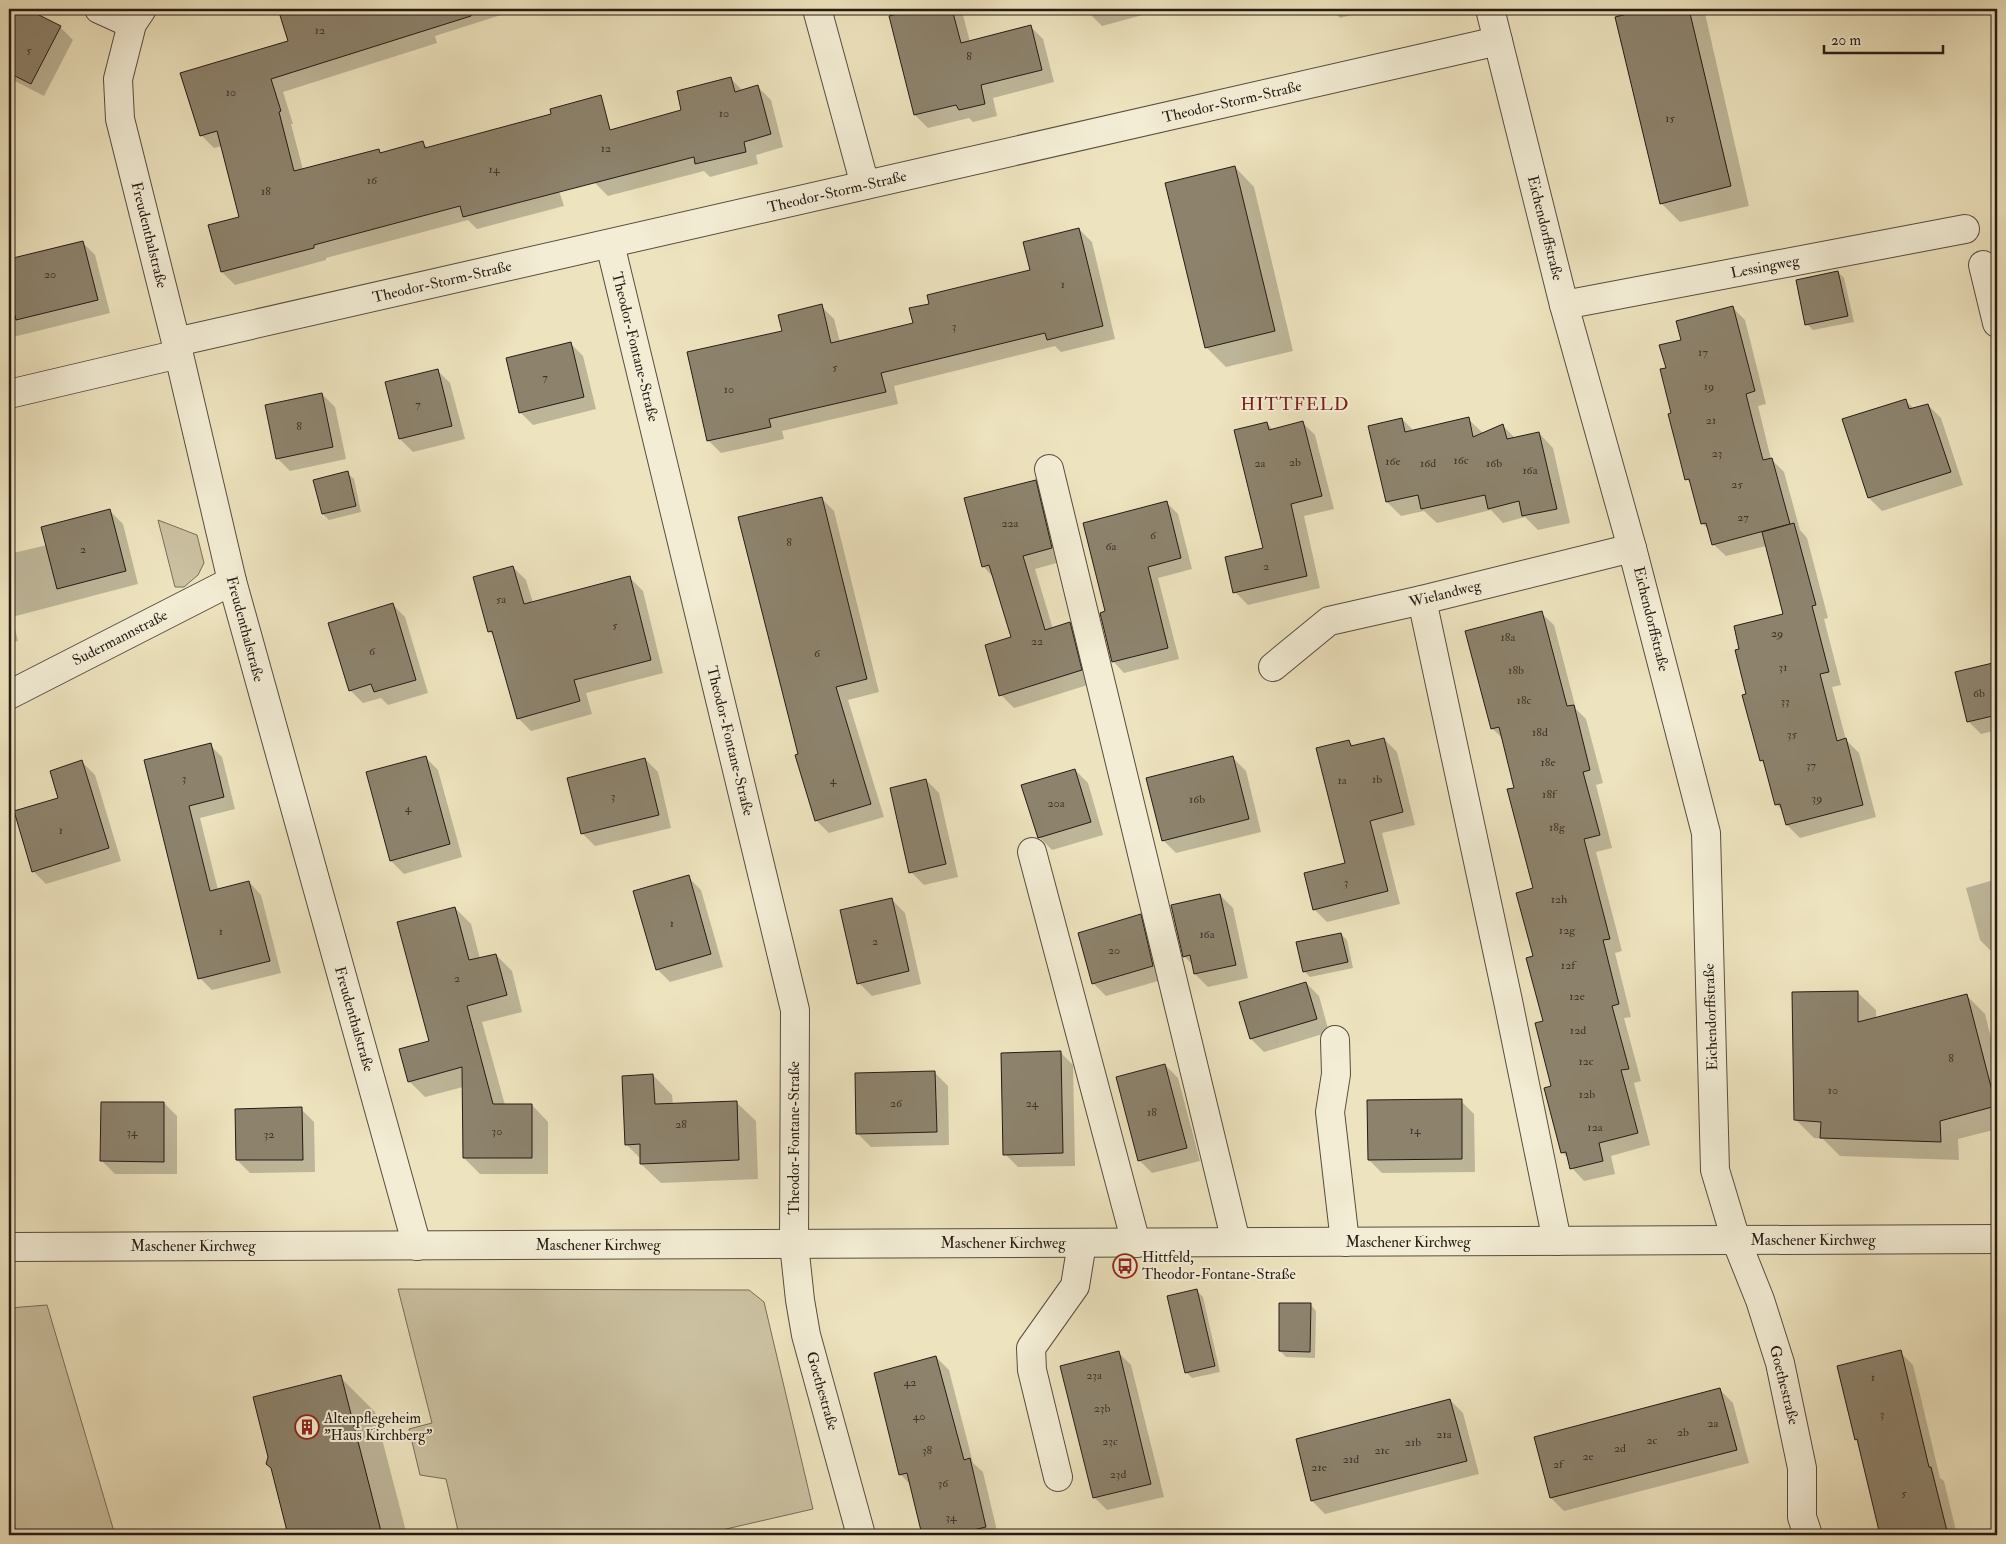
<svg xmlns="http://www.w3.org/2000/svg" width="2006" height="1544" viewBox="0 0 2006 1544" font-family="'IM FELL Double Pica',serif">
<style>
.green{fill:#cbc1a1;stroke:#786e5b}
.shadow{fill:#0003}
.building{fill:#8d836d;stroke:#261b15}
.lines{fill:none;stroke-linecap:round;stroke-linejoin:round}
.minor-casing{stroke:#584d3f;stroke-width:30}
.minor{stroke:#f3edd5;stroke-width:28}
.labels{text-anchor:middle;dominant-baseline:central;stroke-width:4;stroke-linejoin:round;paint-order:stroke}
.number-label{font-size:12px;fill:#40352b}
.street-label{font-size:15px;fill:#261b15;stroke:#f3edd5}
.poi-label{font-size:15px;fill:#261b15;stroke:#f3edd5;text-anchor:start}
.quarter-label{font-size:18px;letter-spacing:1px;fill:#7a1f14;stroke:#f3edd5}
</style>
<rect width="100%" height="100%" fill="#ede3be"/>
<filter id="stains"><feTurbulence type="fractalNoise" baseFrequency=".004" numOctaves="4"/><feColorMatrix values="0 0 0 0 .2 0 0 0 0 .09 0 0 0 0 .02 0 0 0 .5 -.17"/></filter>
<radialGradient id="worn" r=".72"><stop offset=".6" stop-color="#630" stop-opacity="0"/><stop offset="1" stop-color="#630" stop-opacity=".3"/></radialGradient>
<g class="green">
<path d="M158 520 197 535 204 563 198 575 184 587H175Z"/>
<path d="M398 1289 749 1290 764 1302 813 1509 700 1535H459L446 1479 420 1475 409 1429 432 1423Z"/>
<path d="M47 1305 115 1535H19L9 1516V1308Z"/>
</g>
<g class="shadow">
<path d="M9 9H25L60 27 73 40 44 96 9 78Z"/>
<path d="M279 9H499L501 15 435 36 437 43 283 92 293 124H291L303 170 378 150 382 154 423 143 428 148 541 135 564 206 477 229 468 220 326 258V260L235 285 222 272 241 218 222 146 214 148 201 135 289 41Z"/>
<path d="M889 9H957L963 15 970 42 1030 26 1043 39 1054 82 993 98 997 116 973 122 969 118 928 128 915 115Z"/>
<path d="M1088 9H1165L1102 26 1089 13Z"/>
<path d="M1331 9H1374L1340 18Z"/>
<path d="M1581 9H1611L1587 15Z"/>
<path d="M1615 9H1704L1749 206 1680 222 1661 203Z"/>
<path d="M730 78 743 91 758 87 771 100 783 147 756 155 758 164 710 177 704 171 608 196 595 183 584 138 683 111Z"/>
<path d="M1235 167 1254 187 1293 351 1226 367 1206 347Z"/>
<path d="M1079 229 1092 242 1115 339 1061 352 1055 346 894 386 898 404 782 431 784 439 721 453 708 440 783 332 821 306 834 319 840 342 914 324 931 305 1031 271Z"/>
<path d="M82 242 95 255 110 313 9 338V261Z"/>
<path d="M1838 272 1844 278 1854 322 1813 330 1807 324Z"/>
<path d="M1732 307 1745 320 1766 404 1758 406 1771 459 1784 472 1800 530 1807 538 1828 618 1824 619 1841 685 1832 687 1846 740 1859 753 1876 817 1800 838 1787 825 1783 811 1776 804 1765 765 1761 760 1741 649 1784 615 1766 546 1726 556 1713 544 1709 530 1702 523 1692 485 1687 479 1673 414 1667 369 1682 341Z"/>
<path d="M570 343 583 356 596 409 533 425 520 412Z"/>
<path d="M437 370 450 383 465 439 413 452 400 439 386 383Z"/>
<path d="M322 394 335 407 346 459 290 471 277 458Z"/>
<path d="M1905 400 1914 409 1928 405 1941 418 1963 485 1882 511 1869 498Z"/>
<path d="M1402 419 1414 431 1468 419 1483 433 1503 426 1516 439 1539 433 1553 448 1570 523 1538 530 1525 517 1503 523 1491 510 1437 523 1424 511 1401 516 1387 502Z"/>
<path d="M1302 422 1315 435 1334 509 1304 516 1320 588 1248 605 1235 592 1265 549 1267 423 1273 430Z"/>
<path d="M347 473 354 479 361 512 329 520 323 514 315 480Z"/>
<path d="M1035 481 1048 494 1064 561 1035 569 1053 629 1070 623 1083 636 1094 683 1014 708 1001 695 1013 638 994 578 983 566Z"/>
<path d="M821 498 834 511 879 692 848 700 884 817 829 833 816 820 799 755Z"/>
<path d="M1166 502 1178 514 1192 569 1158 578 1179 659 1124 673 1113 661Z"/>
<path d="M110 511 123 524 138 584 12 617 18 641 9 643V554L47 545Z"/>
<path d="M513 567 526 580 533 603 630 578 643 591 663 673 586 693 592 714 531 731 518 718 495 637 489 631Z"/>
<path d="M392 604 405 617 428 693 388 705 381 698 363 703 350 690Z"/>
<path d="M1541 613 1554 625 1576 709 1586 719 1603 783 1596 785 1612 848 1596 852 1622 951 1615 953 1631 1017 1624 1018 1641 1081 1634 1083 1650 1145 1611 1156 1615 1174 1584 1181 1572 1168 1569 1159 1562 1152 1534 956V889L1516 789 1503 739 1492 728Z"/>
<path d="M1997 663V730L1981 734 1968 721 1956 673Z"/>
<path d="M1384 739 1397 752 1415 825 1382 833 1400 904 1327 922 1314 909 1346 864 1349 741 1354 747Z"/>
<path d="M210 745 222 757 235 809 200 818 218 890 249 882 261 895 281 973 212 990 200 978 145 761Z"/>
<path d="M425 757 438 770 462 857 404 874 391 861Z"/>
<path d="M1233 758 1246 771 1261 832 1176 853 1163 840Z"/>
<path d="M645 759 658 772 671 828 595 846 582 833Z"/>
<path d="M82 762 95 775 121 861 46 884 33 871 59 799Z"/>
<path d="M1075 770 1088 783 1103 835 1052 850 1039 837Z"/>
<path d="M926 780 939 793 958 877 924 885 911 872Z"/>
<path d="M1997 828V858L1990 830Z"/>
<path d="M688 877 701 890 723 967 670 982 657 969Z"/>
<path d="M1997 879V950L1992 952 1980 940 1966 888Z"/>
<path d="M1220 895 1233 908 1248 978 1208 987 1195 974 1193 965 1184 956Z"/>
<path d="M892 900 905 913 921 984 872 996 859 983Z"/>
<path d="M455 908 471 924 480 959 496 955 512 971 522 1012 482 1022 505 1105H532L548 1122V1174H480L464 1158 463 1087 425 1097 409 1081 431 1042Z"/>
<path d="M1140 916 1153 929 1165 979 1106 996 1093 983Z"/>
<path d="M1341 934 1347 940 1353 968 1310 977 1304 971Z"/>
<path d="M1306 983 1319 996 1329 1032 1264 1052 1251 1039Z"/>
<path d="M1857 992 1876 1010V1018L1966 995 1985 1014 1997 1062V1129L1958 1139 1959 1160 1840 1156 1823 1139 1814 1138 1795 1119Z"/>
<path d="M1060 1052 1073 1065 1075 1166 1018 1167 1005 1154Z"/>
<path d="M1165 1065 1178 1078 1200 1161 1152 1173 1139 1160Z"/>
<path d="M935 1073 948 1086 949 1145 871 1147 858 1134Z"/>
<path d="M653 1075 672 1095 673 1105 736 1102 756 1121 758 1179 661 1183 641 1164V1159L626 1144Z"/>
<path d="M1461 1101 1474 1114 1475 1172 1382 1173 1369 1160Z"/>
<path d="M164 1103 177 1116V1174H115L102 1161Z"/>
<path d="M301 1109 314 1122 315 1172 250 1173 237 1160Z"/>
<path d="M1196 1290 1203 1297 1220 1372 1192 1378 1186 1372Z"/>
<path d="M1310 1304 1316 1311 1315 1358 1286 1357 1280 1351Z"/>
<path d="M1118 1352 1131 1365 1164 1497 1107 1510 1094 1497Z"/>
<path d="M1900 1352 1913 1365 1940 1478 1944 1481 1957 1535H1882L1859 1443 1856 1439Z"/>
<path d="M936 1357 949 1370 973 1463 983 1472 998 1535H923L911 1485 901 1475 875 1373Z"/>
<path d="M340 1377 375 1412 407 1535H283L289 1533Z"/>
<path d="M1720 1390 1733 1403 1749 1463 1564 1511 1551 1498 1536 1437Z"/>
<path d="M1450 1400 1463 1413 1479 1474 1325 1514 1312 1501 1297 1440Z"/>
</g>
<g class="building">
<path d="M9 9H27L61 26 31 84 9 73Z"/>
<path d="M278 9H470L471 16 271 79 281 111 279 112 294 171 379 149 380 153 423 141 425 148 551 114 550 109 601 95 610 130 681 110 677 91 731 77 735 92 758 85 771 134 744 142 746 152 695 164 694 157 463 217 460 206 314 245V248L221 272 208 225 239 217 217 131 200 136 180 73 288 41Z"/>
<path d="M917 9H952L961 43 1031 25 1042 70 981 85 985 104 959 110 956 105 914 115 889 16Z"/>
<path d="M1648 9H1689L1731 186 1660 204 1615 17Z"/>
<path d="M1235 166 1275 331 1205 348 1165 183Z"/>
<path d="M1079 228 1103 326 1047 340 1045 333 881 373 886 392 769 419 771 427 707 441 687 352 782 331 778 315 822 304 831 343 913 323 909 308 929 304 927 295 1030 270 1023 242Z"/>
<path d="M83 241 98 300 16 320 9 290V259Z"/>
<path d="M1838 271 1848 316 1805 325 1796 280Z"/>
<path d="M1733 306 1755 391 1746 394 1754 426 1763 460 1772 458 1790 524 1712 545 1706 523 1701 524 1689 479 1685 480 1680 460 1668 414 1671 413 1660 369 1666 368 1659 345 1681 340 1676 321Z"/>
<path d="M571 342 584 397 519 413 506 358Z"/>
<path d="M438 369 452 426 399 439 385 382Z"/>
<path d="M322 393 333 447 276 459 265 405Z"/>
<path d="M1906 399 1909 409 1928 404 1951 472 1868 498 1842 419Z"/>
<path d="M1469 417 1473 437 1503 424 1507 439 1539 432 1557 509 1522 516 1519 501 1488 509 1485 495 1421 509 1418 495 1386 502 1368 426 1402 418 1405 432Z"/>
<path d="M1303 421 1322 496 1291 504 1307 576 1233 593 1225 557 1263 548 1234 430 1267 422 1269 430Z"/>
<path d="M348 471 356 506 322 514 313 480Z"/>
<path d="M1036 480 1052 548 1023 556 1045 630 1070 622 1082 670 999 696 985 645 1011 637 989 565 982 567 964 498Z"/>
<path d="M822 497 867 679 836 687 871 804 815 821 795 755 798 754 738 517Z"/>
<path d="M1167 501 1181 558 1148 567 1168 648 1112 662 1100 613 1105 611 1083 523Z"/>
<path d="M110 509 126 571 57 589 41 527Z"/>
<path d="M1794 523 1816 605 1812 606 1829 672 1820 674 1837 741 1846 738 1863 805 1786 825 1780 804 1775 805 1763 760 1760 761 1742 695 1746 694 1735 650 1739 649 1734 626 1783 614 1762 532Z"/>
<path d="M513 566 524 604 630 576 651 660 574 680 580 701 517 719 492 631 488 632 473 577Z"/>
<path d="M393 603 416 680 374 692 371 684 349 691 328 623Z"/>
<path d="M1542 611 1567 706 1574 705 1590 770 1583 772 1600 835 1584 839 1610 939 1603 940 1619 1004 1612 1006 1629 1069 1621 1070 1638 1133 1599 1143 1603 1161 1570 1169 1566 1152 1561 1153 1544 1088 1551 1086 1535 1023 1543 1021 1526 958 1533 956 1516 893 1533 888 1507 789 1514 788 1499 727 1491 729 1465 631Z"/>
<path d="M1997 662V715L1967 722 1955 672Z"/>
<path d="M1384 738 1403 812 1370 821 1388 891 1313 910 1304 873 1345 863 1316 748 1349 740 1351 746Z"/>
<path d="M211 743 224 797 189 806 210 891 249 881 270 961 198 979 144 760Z"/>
<path d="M426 756 450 844 390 861 366 772Z"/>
<path d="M1233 756 1249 819 1162 841 1146 778Z"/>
<path d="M645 758 659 815 581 834 567 778Z"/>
<path d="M82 760 109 848 32 872 14 811 58 798 50 771Z"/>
<path d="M1075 769 1091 822 1038 838 1021 785Z"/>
<path d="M926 779 946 864 909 873 890 788Z"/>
<path d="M689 875 711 954 656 970 633 891Z"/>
<path d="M1220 894 1236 965 1194 974 1190 955 1183 957 1171 905Z"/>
<path d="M892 898 909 971 857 984 840 910Z"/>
<path d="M455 907 469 960 496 954 507 995 467 1006 493 1104H532V1158H463L462 1067 408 1082 399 1049 429 1041 397 922Z"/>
<path d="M1141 914 1153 966 1092 984 1078 933Z"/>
<path d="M1341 933 1348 962 1303 972 1296 942Z"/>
<path d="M1306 982 1317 1019 1250 1039 1239 1002Z"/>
<path d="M1858 991V1022L1967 994 1996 1106 1940 1121 1941 1142 1820 1138 1821 1122 1794 1120 1792 992Z"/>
<path d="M1061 1051 1063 1153 1003 1155 1001 1053Z"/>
<path d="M1165 1064 1187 1148 1138 1161 1116 1077Z"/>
<path d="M935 1071 937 1132 856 1134 855 1073Z"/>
<path d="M653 1074 655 1104 737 1101 739 1160 640 1164V1144L625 1145 622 1076Z"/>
<path d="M1462 1099V1159L1368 1160 1367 1100Z"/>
<path d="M101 1102H164V1162L100 1161Z"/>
<path d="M302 1107 303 1160H236L235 1109Z"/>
<path d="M1197 1289 1215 1366 1185 1373 1167 1296Z"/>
<path d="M1279 1303H1311L1310 1352 1279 1351Z"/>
<path d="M1901 1350 1929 1467H1931L1948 1535H1880L1857 1439 1855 1440 1837 1366Z"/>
<path d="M1119 1351 1151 1484 1093 1498 1060 1366Z"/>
<path d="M936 1356 964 1460 970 1458 986 1527 952 1535H922L907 1473 899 1475 874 1373Z"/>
<path d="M341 1375 382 1535H288L271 1468 266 1464 268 1457 253 1397Z"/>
<path d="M1720 1388 1737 1450 1550 1498 1534 1437Z"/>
<path d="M1450 1399 1467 1461 1311 1501 1296 1439Z"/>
</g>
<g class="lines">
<g class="minor-casing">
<g id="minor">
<path d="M99 9 132 24"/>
<path d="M142 9 132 24 118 79 120 119 176 342 232 581 417 1246"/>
<path d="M817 9 865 185"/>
<path d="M1490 9 1564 305 1632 548 1706 833 1715 1170 1736 1240 1760 1300 1780 1363 1802 1468V1517L1808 1535"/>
<path d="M610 244 795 1010 794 1244 800 1300 806 1335 861 1535"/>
<path d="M1983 265 1997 323"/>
<path d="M1564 305 1965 229"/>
<path d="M176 342 1498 41"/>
<path d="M9 394 179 354"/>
<path d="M1049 469 1236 1242"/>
<path d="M1422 600 1508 1001 1557 1241"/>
<path d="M1273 667 1329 621 1422 600 1632 548"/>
<path d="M9 695 232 581"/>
<path d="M1032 852 1136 1243"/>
<path d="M1335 1040 1336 1074 1330 1112 1345 1242"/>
<path d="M9 1247 1997 1239"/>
<path d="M1058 1477 1032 1370 1031 1348 1075 1286 1082 1243"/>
</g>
</g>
<use href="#minor" class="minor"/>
</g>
<defs>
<g id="bus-ring" transform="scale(1.25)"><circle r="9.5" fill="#f3edd5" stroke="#8f2418" stroke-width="1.5"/><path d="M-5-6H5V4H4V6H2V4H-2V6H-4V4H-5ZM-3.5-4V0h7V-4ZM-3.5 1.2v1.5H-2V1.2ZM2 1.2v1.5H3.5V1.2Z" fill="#8f2418"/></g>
<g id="building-ring" transform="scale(1.25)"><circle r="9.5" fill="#f3edd5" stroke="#8f2418" stroke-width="1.5"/><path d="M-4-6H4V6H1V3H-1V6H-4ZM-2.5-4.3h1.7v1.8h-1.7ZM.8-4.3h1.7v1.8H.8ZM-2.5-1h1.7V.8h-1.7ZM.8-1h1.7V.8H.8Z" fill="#8f2418"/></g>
</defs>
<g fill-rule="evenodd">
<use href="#bus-ring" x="1125" y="1266"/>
<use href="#building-ring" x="307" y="1427"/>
</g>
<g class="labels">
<g class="number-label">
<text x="320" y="30">12</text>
<text x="29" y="50">5</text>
<text x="969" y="56">8</text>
<text x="231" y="92">10</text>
<text x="724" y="113">10</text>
<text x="1670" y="118">15</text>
<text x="606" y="148">12</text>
<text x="494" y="169">14</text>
<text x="372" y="180">16</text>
<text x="266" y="191">18</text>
<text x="50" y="274">20</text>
<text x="1063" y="284">1</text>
<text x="954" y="326">3</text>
<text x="1703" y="352">17</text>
<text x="835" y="367">5</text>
<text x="545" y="377">7</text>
<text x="1709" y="386">19</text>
<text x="729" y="389">10</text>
<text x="418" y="404">7</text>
<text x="1711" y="420">21</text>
<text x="299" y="426">8</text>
<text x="1717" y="453">23</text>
<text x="1461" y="460">16c</text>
<text x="1393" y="461">16e</text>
<text x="1295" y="462">2b</text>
<text x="1260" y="463">2a</text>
<text x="1428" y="463">16d</text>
<text x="1494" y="463">16b</text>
<text x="1530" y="470">16a</text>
<text x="1737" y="484">25</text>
<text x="1743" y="517">27</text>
<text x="1010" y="523">22a</text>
<text x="1153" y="535">6</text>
<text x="789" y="542">8</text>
<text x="1111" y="546">6a</text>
<text x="83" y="549">2</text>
<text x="1266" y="566">2</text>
<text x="501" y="599">5a</text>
<text x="615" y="625">5</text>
<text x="1777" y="633">29</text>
<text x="1508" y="637">18a</text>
<text x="1037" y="641">22</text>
<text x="372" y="651">6</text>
<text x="817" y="653">6</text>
<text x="1783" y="667">31</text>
<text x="1516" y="670">18b</text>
<text x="1979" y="693">6b</text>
<text x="1524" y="700">18c</text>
<text x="1785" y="701">33</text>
<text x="1540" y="732">18d</text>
<text x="1792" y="734">35</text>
<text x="1548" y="762">18e</text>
<text x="1811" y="765">37</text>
<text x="184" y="778">3</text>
<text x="1377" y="779">1b</text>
<text x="833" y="780">4</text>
<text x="1342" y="780">1a</text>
<text x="1549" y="794">18f</text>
<text x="613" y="796">3</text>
<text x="1817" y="798">39</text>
<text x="1197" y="799">16b</text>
<text x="1056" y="803">20a</text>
<text x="408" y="808">4</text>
<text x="1557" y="827">18g</text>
<text x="61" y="830">1</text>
<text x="1346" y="882">3</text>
<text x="1559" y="899">12h</text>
<text x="672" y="923">1</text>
<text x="1567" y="930">12g</text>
<text x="221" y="931">1</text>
<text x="1207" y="934">16a</text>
<text x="875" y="941">2</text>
<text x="1114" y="950">20</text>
<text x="1568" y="965">12f</text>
<text x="457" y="978">2</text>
<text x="1577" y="996">12e</text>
<text x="1578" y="1030">12d</text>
<text x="1951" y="1058">8</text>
<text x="1586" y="1061">12c</text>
<text x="1833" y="1090">10</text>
<text x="1587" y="1094">12b</text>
<text x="896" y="1103">26</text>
<text x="1032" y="1103">24</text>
<text x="1152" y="1112">18</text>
<text x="681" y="1124">28</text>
<text x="1595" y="1127">12a</text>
<text x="1415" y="1130">14</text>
<text x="497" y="1131">30</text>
<text x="132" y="1132">34</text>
<text x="269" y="1134">32</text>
<text x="1094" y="1375">23a</text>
<text x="1873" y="1377">1</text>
<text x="910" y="1382">42</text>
<text x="1102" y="1408">23b</text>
<text x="1882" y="1414">3</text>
<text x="919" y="1416">40</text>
<text x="1713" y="1423">2a</text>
<text x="1683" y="1432">2b</text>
<text x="1444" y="1434">21a</text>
<text x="1652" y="1440">2c</text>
<text x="1110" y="1441">23c</text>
<text x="1413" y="1442">21b</text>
<text x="1620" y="1448">2d</text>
<text x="927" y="1450">38</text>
<text x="1382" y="1450">21c</text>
<text x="1588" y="1456">2e</text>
<text x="1351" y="1459">21d</text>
<text x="1558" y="1464">2f</text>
<text x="1319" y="1467">21e</text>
<text x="1118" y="1474">23d</text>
<text x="943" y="1483">36</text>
<text x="1904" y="1493">5</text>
<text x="951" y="1517">34</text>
</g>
<g class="street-label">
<text transform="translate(1232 102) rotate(-13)">Theodor-Storm-Straße</text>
<text transform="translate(837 192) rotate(-13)">Theodor-Storm-Straße</text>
<text transform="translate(1545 228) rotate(76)">Eichendorffstraße</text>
<text transform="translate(149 235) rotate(76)">Freudenthalstraße</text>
<text transform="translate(1765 267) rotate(-11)">Lessingweg</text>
<text transform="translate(442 282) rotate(-13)">Theodor-Storm-Straße</text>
<text transform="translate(635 347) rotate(76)">Theodor-Fontane-Straße</text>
<text transform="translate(1445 594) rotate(-14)">Wielandweg</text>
<text transform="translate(1651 619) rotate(76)">Eichendorffstraße</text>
<text transform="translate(245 629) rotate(75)">Freudenthalstraße</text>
<text transform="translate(120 638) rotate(-27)">Sudermannstraße</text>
<text transform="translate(730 741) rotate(76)">Theodor-Fontane-Straße</text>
<text transform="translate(1711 1017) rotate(-92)">Eichendorffstraße</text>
<text transform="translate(354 1019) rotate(74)">Freudenthalstraße</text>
<text transform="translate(794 1138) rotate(-90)">Theodor-Fontane-Straße</text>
<text x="1813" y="1240">Maschener Kirchweg</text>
<text x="1408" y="1242">Maschener Kirchweg</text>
<text x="1003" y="1243">Maschener Kirchweg</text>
<text x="598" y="1245">Maschener Kirchweg</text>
<text x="193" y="1246">Maschener Kirchweg</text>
<text transform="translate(1784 1385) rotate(76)">Goethestraße</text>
<text transform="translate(822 1391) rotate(74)">Goethestraße</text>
</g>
<g class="poi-label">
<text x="1142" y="1257">Hittfeld,<tspan x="1142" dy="17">Theodor-Fontane-Straße</tspan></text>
<text x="324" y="1418">Altenpflegeheim<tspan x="324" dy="17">"Haus Kirchberg"</tspan></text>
</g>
<g class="quarter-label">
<text x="1295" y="404">HITTFELD</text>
</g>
</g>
<rect width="2006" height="1544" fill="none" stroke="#ede3be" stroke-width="30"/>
<rect x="10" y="10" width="1986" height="1524" fill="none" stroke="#261b15" stroke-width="2.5"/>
<rect x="15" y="15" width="1976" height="1514" fill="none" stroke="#261b15"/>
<path d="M1824 45v8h119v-8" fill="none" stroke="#261b15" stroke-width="2.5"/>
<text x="1831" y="45" font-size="15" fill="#261b15" stroke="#f3edd5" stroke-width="4" paint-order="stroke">20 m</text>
<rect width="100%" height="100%" filter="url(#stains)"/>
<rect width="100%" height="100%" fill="url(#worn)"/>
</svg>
